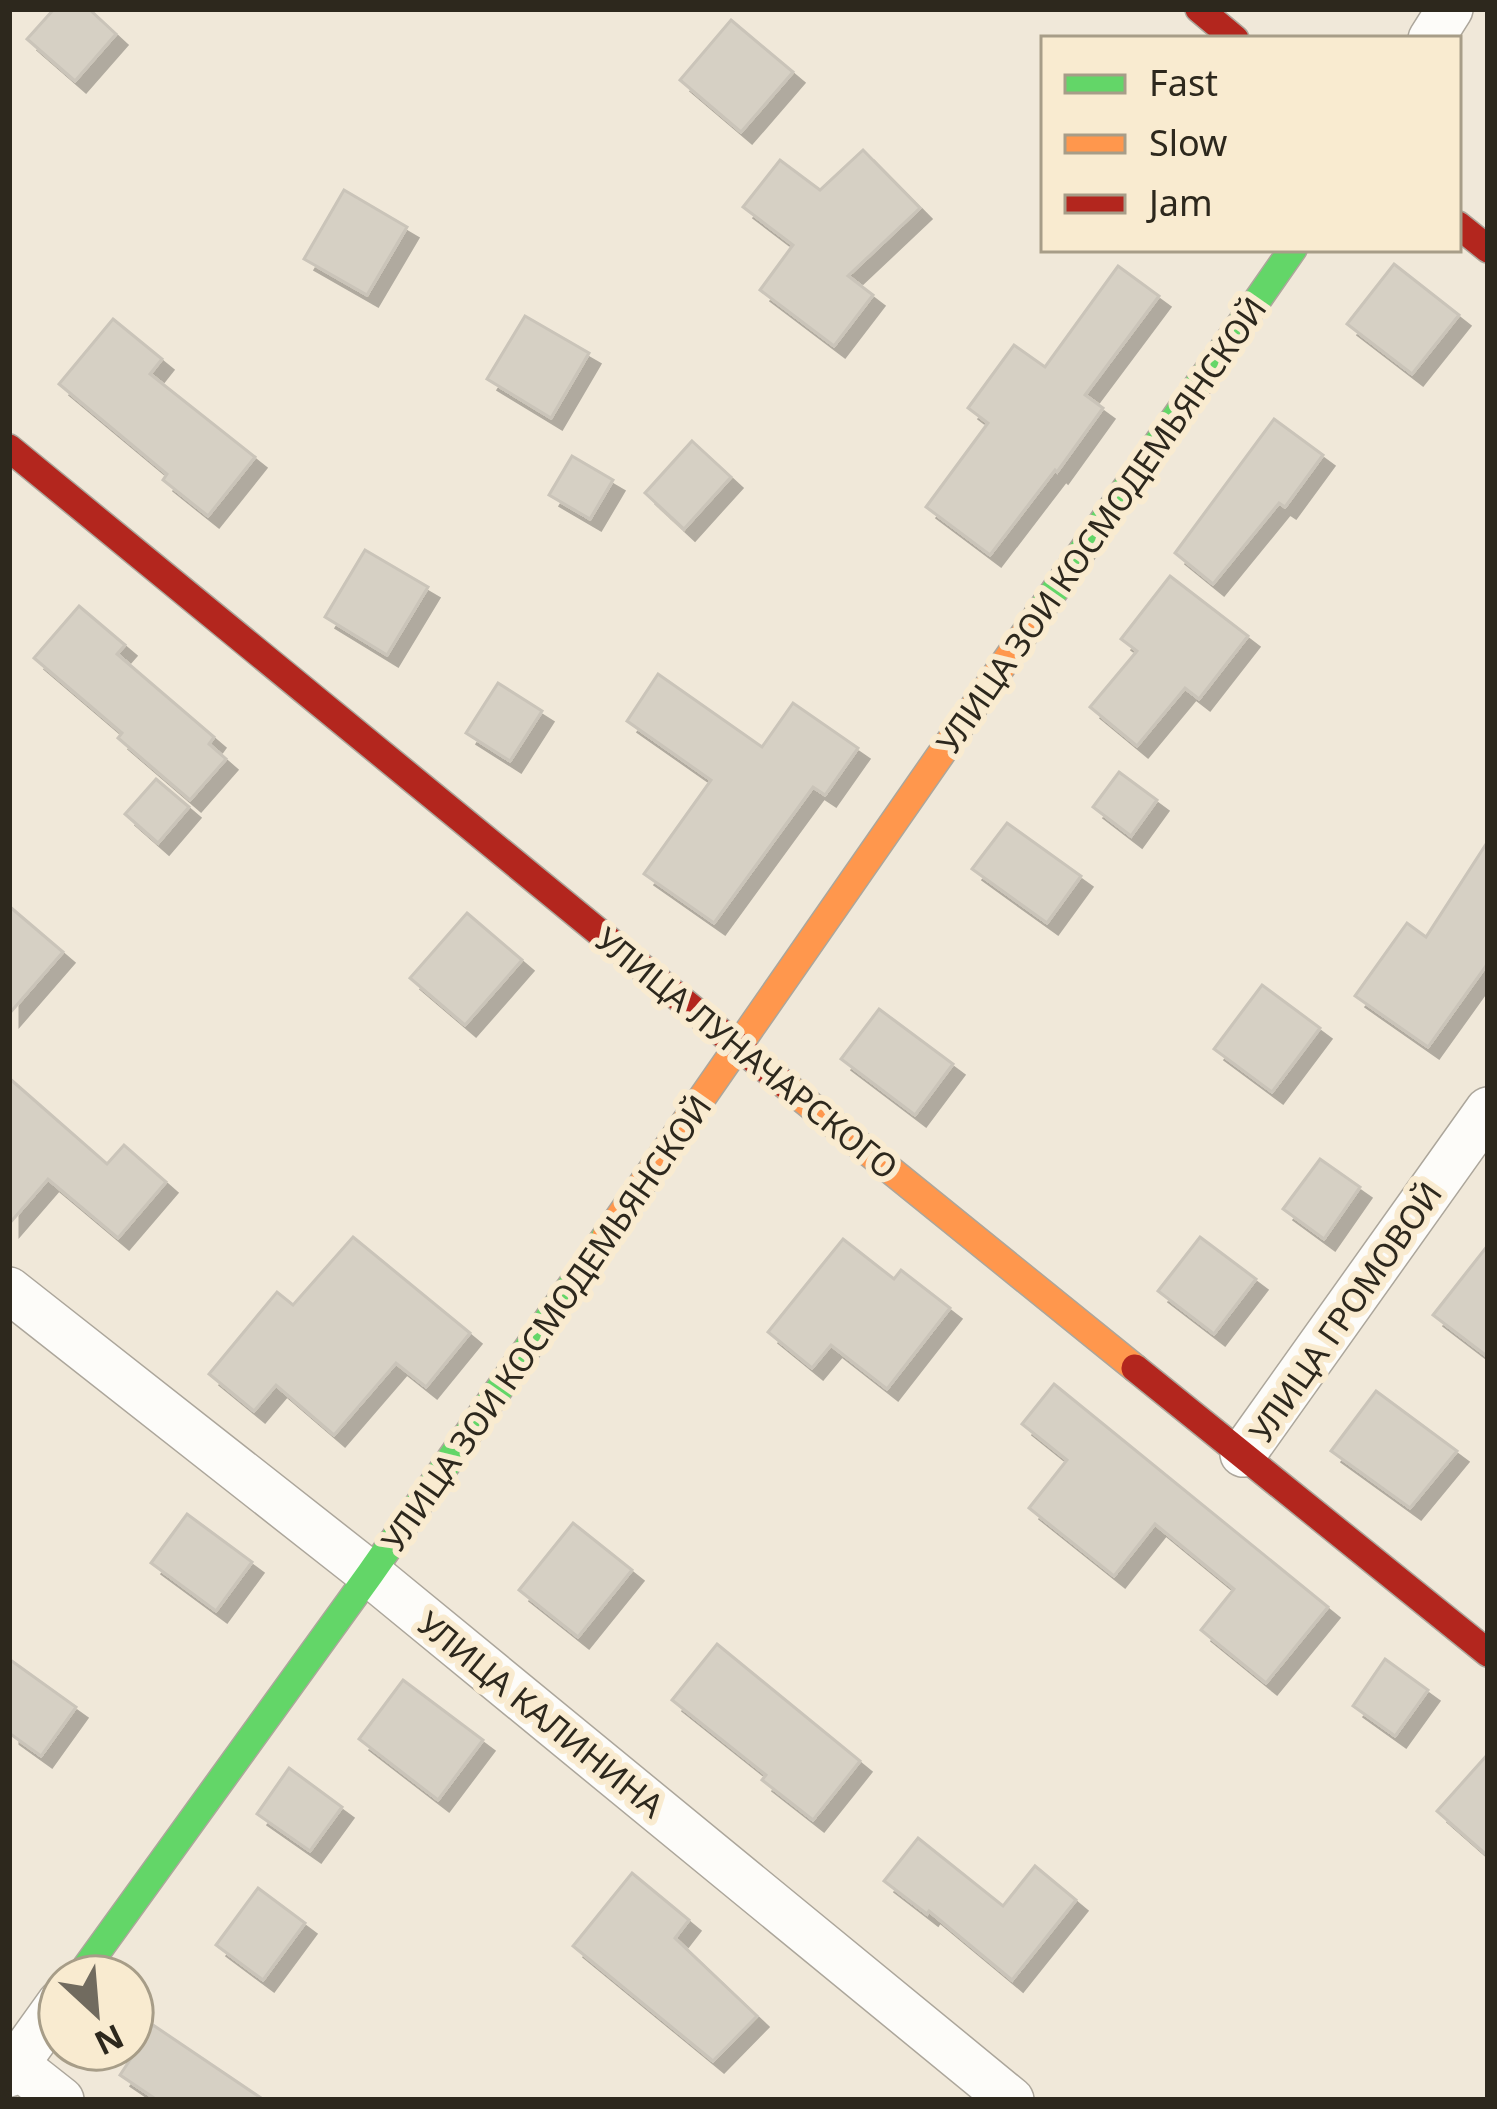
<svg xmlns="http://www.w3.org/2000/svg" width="1497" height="2109" viewBox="0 0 1497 2109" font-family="'Noto Sans',sans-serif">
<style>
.building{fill:#d6d0c4;stroke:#cac4b9;stroke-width:3;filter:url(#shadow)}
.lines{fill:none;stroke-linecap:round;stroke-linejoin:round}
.street-casing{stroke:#aca69b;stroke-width:48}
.fast-casing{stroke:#aca69b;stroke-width:30}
.slow-casing{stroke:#aca69b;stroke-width:30}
.jam-casing{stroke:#aca69b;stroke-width:30}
.street{stroke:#fdfcf9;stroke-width:45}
.fast{stroke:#63d668;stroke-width:27}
.slow{stroke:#ff974d;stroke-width:27}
.jam{stroke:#b3261e;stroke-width:27}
.labels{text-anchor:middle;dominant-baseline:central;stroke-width:12;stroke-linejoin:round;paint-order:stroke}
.street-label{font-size:33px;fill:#2d281d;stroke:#f9ebd0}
</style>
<defs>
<filter id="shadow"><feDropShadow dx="11" dy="11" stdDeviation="0" flood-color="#0004"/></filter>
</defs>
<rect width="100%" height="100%" fill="#f0e8d9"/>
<g class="building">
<path d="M54 9H89L116 34 75 81 27 39Z"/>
<path d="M731 20 793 72 741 132 680 80Z"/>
<path d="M863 150 920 208 848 276 873 295 834 346 760 290 793 245 743 207 780 160 820 190Z"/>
<path d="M344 190 407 227 367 295 304 259Z"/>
<path d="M1394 264 1459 315 1412 374 1347 324Z"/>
<path d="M1118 266 1159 296 1085 395 1103 408 1057 472 1055 470 990 555 926 507 988 423 968 408 1014 345 1045 367Z"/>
<path d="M525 316 589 353 551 418 487 379Z"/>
<path d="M113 319 162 359 150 374 255 457 208 516 163 480 167 474 59 384Z"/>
<path d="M1274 419 1323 455 1285 507 1279 503 1213 584 1175 553Z"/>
<path d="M692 441 731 477 684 529 645 493Z"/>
<path d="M572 456 613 480 590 519 549 495Z"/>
<path d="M365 550 428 587 387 655 325 617Z"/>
<path d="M1170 576 1248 636 1199 699 1185 688 1137 746 1090 707 1137 651 1121 639Z"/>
<path d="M79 606 125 645 117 654 214 737 209 744 226 759 190 800 118 738 122 733 34 658Z"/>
<path d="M658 674 762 747 793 703 858 748 825 795 813 787 714 923 644 874 711 780 627 721Z"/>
<path d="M498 683 542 711 510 761 466 733Z"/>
<path d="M1119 772 1157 800 1131 836 1093 807Z"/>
<path d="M156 779 189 807 158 843 125 814Z"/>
<path d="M1007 823 1081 876 1047 923 972 869Z"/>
<path d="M1488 841V963L1428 1047 1355 996 1407 923 1426 937Z"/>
<path d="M9 906 63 952 9 1014Z"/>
<path d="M467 913 522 960 465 1025 410 978Z"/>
<path d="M1262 985 1320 1028 1272 1092 1214 1049Z"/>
<path d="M879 1009 953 1064 915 1115 841 1059Z"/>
<path d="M9 1078 107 1164 124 1145 166 1182 118 1238 48 1179 9 1224Z"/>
<path d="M1320 1159 1360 1187 1324 1239 1283 1209Z"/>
<path d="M353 1237 470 1333 426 1387 396 1363 334 1435 276 1385 254 1411 209 1374 277 1292 293 1305Z"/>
<path d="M1200 1237 1256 1279 1214 1334 1158 1291Z"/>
<path d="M843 1239 894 1279 901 1270 950 1308 887 1389 831 1345 812 1368 768 1332Z"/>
<path d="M1488 1245V1357L1433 1315Z"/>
<path d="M1054 1384 1328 1607 1266 1683 1201 1630 1234 1589 1155 1524 1114 1576 1029 1508 1067 1460 1022 1424Z"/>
<path d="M1376 1391 1457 1451 1410 1508 1331 1451Z"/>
<path d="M187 1514 252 1562 216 1611 151 1563Z"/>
<path d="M573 1523 632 1570 578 1637 519 1590Z"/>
<path d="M717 1644 860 1761 813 1820 762 1780 766 1775 672 1700Z"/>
<path d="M9 1659 76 1707 41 1756 9 1733Z"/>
<path d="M1385 1659 1428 1690 1395 1736 1353 1706Z"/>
<path d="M403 1680 483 1740 438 1800 359 1739Z"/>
<path d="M1488 1754V1856L1437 1811Z"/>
<path d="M289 1768 342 1807 310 1851 257 1814Z"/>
<path d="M918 1838 1003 1906 1035 1866 1076 1900 1012 1980 929 1911 927 1914 884 1881Z"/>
<path d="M632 1873 689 1920 675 1938 757 2016 713 2061 573 1946Z"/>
<path d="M258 1888 305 1923 263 1980 216 1945Z"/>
<path d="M153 2025 264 2100H157L120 2075Z"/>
</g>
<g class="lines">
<g class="street-casing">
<g id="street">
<path d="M1431 39 1450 9"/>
<path d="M9 1290 370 1574 1011 2100"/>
<path d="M1243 1454 1488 1110"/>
<path d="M9 2059 61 2100"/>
<path d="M9 2074 60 2003"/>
</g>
</g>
<g class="fast-casing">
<g id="fast">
<path d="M1037 616 1293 249"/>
<path d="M79 1977 370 1574 606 1236"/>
</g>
</g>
<g class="slow-casing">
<g id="slow">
<path d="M784 1084 1135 1368"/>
<path d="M606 1236 1037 616"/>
</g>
</g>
<g class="jam-casing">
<g id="jam">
<path d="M1199 9 1235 39"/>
<path d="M1458 225 1488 249"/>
<path d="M9 448 784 1084"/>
<path d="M1135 1368 1488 1653"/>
</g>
</g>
<use href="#street" class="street"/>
<use href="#fast" class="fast"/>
<use href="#slow" class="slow"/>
<use href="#jam" class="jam"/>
</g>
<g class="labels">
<g class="street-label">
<text transform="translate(1101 525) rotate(-55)">УЛИЦА ЗОИ КОСМОДЕМЬЯНСКОЙ</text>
<text transform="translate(747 1053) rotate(39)">УЛИЦА ЛУНАЧАРСКОГО</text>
<text transform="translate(1345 1312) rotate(-55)">УЛИЦА ГРОМОВОЙ</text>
<text transform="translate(546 1323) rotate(-55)">УЛИЦА ЗОИ КОСМОДЕМЬЯНСКОЙ</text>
<text transform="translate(541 1714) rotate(39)">УЛИЦА КАЛИНИНА</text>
</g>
</g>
<rect width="1497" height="2109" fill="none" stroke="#2d281d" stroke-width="24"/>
<rect x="1041" y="36" width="420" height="216" fill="#f9ebd0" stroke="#a79d88" stroke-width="3"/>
<rect x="1065" y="75" width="60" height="18" fill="#63d668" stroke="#a79d88" stroke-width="3"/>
<text x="1149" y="96" font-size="36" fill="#2d281d">Fast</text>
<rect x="1065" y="135" width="60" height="18" fill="#ff974d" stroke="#a79d88" stroke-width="3"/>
<text x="1149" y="156" font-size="36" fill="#2d281d">Slow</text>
<rect x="1065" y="195" width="60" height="18" fill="#b3261e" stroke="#a79d88" stroke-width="3"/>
<text x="1149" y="216" font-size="36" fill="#2d281d">Jam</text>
<g transform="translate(96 2013) rotate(154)"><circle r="57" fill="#f9ebd0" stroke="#a79d88" stroke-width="3"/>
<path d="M0-9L21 45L0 30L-21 45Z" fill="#716b5f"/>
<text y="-18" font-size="33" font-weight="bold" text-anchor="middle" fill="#2d281d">N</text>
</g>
</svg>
